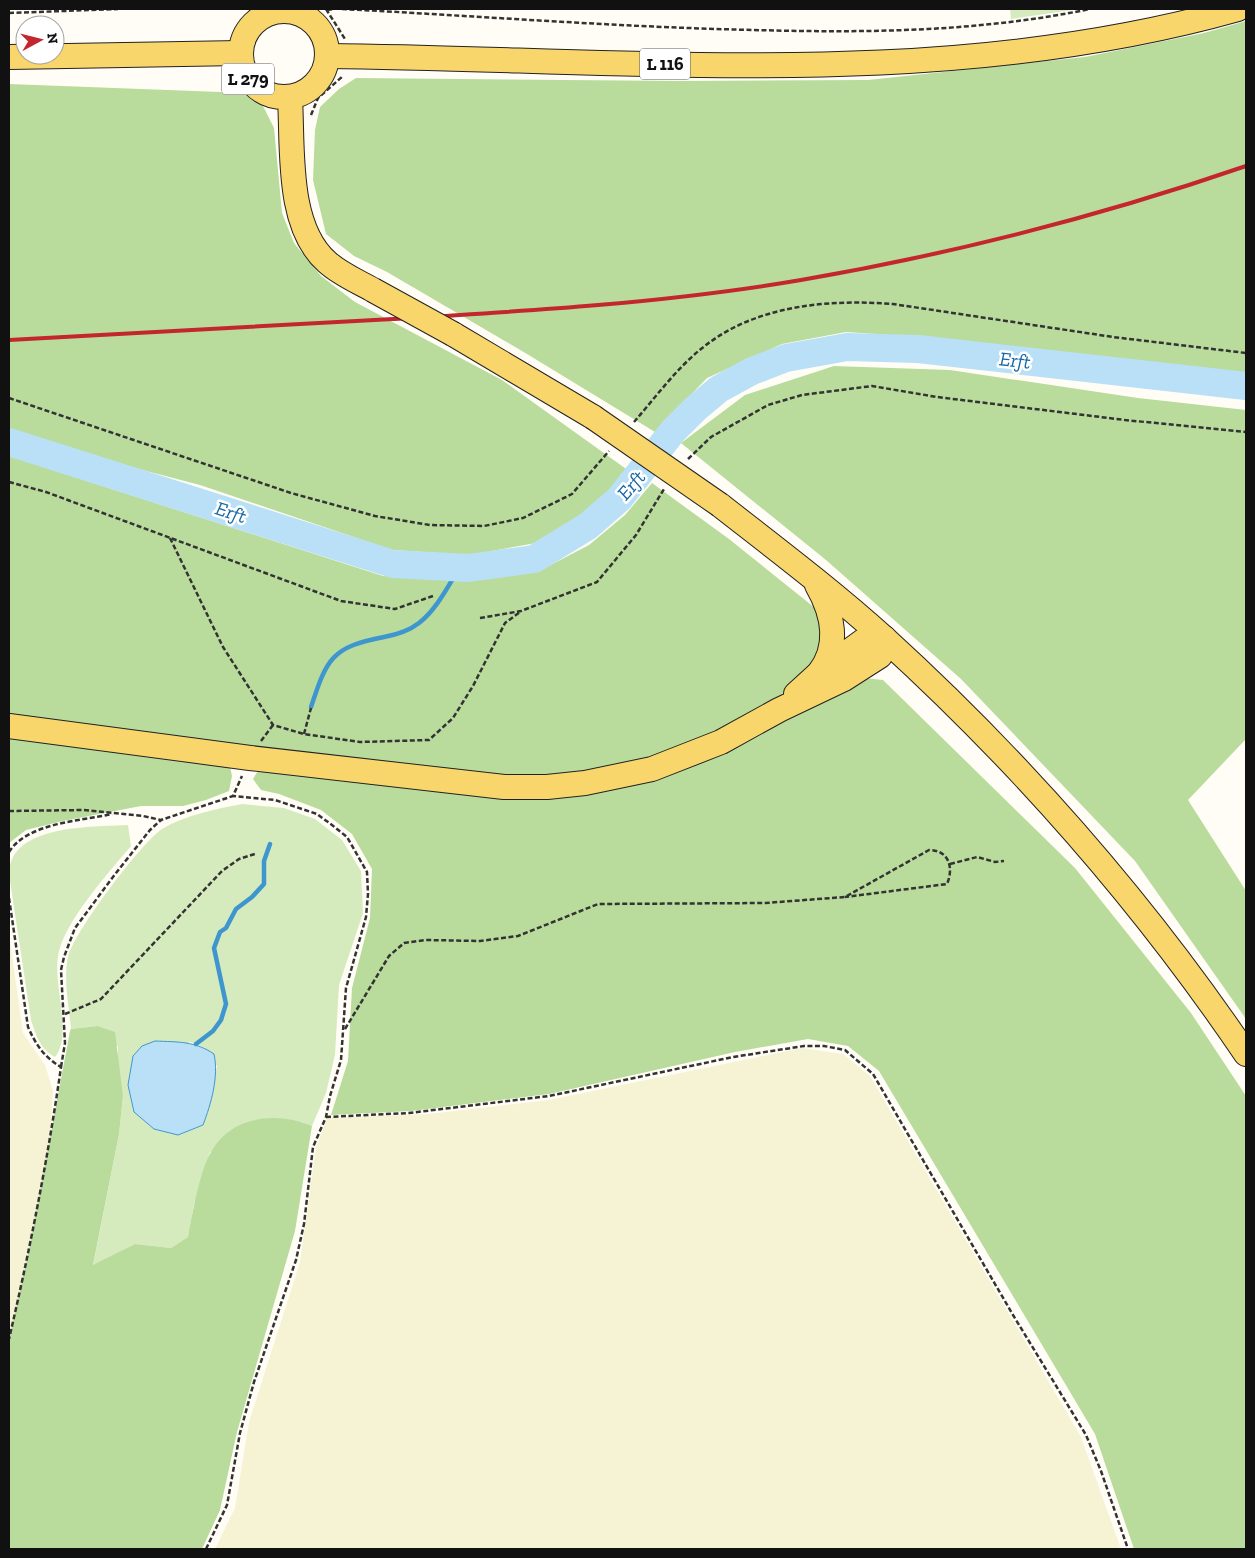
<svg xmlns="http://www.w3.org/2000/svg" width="1255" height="1558" viewBox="0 0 1255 1558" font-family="'Zilla Slab',serif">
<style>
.farmland{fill:#f6f3d4}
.green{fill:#d5ebbd;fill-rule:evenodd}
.forest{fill:#b9dc9c}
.water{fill:#b9e0f7;stroke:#3f96cf}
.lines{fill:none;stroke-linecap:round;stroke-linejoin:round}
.stream{stroke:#3f96cf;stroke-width:4.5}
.river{stroke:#b9e0f7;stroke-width:28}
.minor-casing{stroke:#444;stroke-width:21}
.major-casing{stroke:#222;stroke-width:26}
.path{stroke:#333;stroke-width:2.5;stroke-dasharray:5 2.5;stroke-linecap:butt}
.minor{stroke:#fff;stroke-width:19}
.major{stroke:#f9d66b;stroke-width:24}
.rail{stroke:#c4262e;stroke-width:4}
.major-bridge-casing{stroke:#222;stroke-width:26;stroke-linecap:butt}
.major-bridge{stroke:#f9d66b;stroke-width:24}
.labels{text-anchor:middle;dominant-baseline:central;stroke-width:5;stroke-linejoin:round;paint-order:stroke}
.shield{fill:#fff;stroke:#585858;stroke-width:1}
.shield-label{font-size:18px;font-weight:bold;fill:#111}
.water-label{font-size:20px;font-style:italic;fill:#1768a6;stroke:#fff}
</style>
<rect width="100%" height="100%" fill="#fffdf5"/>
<g class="farmland">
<path d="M9 933 23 1033 45 1065 53 1091 50 1143 29 1250 9 1339Z"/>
<path d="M802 1048 843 1054 870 1076 1081 1437 1121 1549H215L235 1508 249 1422 300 1262 316 1147 327 1118 428 1114 549 1100Z"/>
</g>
<g class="green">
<path d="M1010 9H1079L1011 19Z"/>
<path d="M242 804 284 808 315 819 342 840 361 871 363 913 339 985 335 1055 326 1093 312 1126 302 1122 210 1152 194 1204 188 1237 171 1248 135 1244 93 1266 119 1134 123 1096 118 1067V1047L97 1026 71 1029C69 1006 63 979 68 957 74 932 141 843 162 829 185 815 216 809 242 804ZM190 1042 203 1047 217 1066 208 1111 203 1125 179 1135 154 1129 134 1112 128 1085Z"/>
<path d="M128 825 131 846C109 872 63 923 58 956 53 984 73 1036 55 1057 40 1049 36 1035 31 1020L9 874C10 824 92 827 128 825Z"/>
</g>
<g class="forest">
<path d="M1246 21V375L920 337 846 332 782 344 707 378 655 432 527 354 387 272 354 256 326 234 313 180 315 130 320 107 339 89 356 78 680 81 868 80 1085 57 1204 33Z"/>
<path d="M9 84 247 93 263 106 274 128 282 213 294 243 321 276 355 302 502 380 629 471 587 512 536 543 470 555 392 550 200 485 58 448 9 429Z"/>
<path d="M834 366 950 370 1138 398 1246 410V739L1188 800 1246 891V1019L1135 861 961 679 826 560 681 443 745 395Z"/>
<path d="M9 456 383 576 459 580 539 571 589 545 625 515 652 483 729 539 820 612 824 641 817 664 774 701 714 735 651 759 585 773 505 778 9 717Z"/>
<path d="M864 678 883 680 1075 868 1191 1013 1246 1096V1549H1134L1095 1434 879 1071 848 1046 808 1039 735 1052 549 1094 411 1111 331 1115 348 1061 352 988 370 918 372 869 352 834 321 810 279 794 261 790 253 779 259 769 499 797 549 799 586 795 658 780 726 753Z"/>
<path d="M9 736 230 766 232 776 229 791 206 800 183 806H141L63 821 26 830 9 843Z"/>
<path d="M97 1026 115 1032 123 1096 119 1134 93 1265 135 1244 171 1248 188 1237C192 1215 200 1170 211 1152 231 1116 276 1111 312 1126L295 1231 237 1432 220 1510 202 1549H9V1339L29 1250 70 1031 71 1029Z"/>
</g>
<path class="water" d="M155 1041C178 1042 195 1041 214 1054 219 1077 211 1104 203 1125L178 1135 154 1129 134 1112 128 1085 133 1056 142 1046Z"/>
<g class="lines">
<g class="stream">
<path d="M311 707C327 658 332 647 384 637 395 635 410 630 419 623 437 609 448 586 460 567"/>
<path d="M196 1044 213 1031 221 1020 226 1004 214 948 220 932 226 928 236 909 252 897 264 884V861L270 844"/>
</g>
<path class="river" d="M9 442 393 564 468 568 534 559 588 526 619 499 673 431 695 409 719 389 752 371 786 358 847 347 918 349 1246 386"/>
<g class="minor-casing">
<path id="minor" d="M283 9V10"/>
</g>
<g class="major-casing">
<g id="major">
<circle cx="284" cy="54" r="43"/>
<path d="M328 56C633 59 940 93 1238 9"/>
<path d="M9 57 240 53"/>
<path d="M290 98C293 148 286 226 327 262 340 274 357 281 373 290"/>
<path d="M453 334 593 417"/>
<path d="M720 505C775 548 832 591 884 638 1020 762 1143 902 1246 1054"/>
<path d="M817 585C833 613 840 646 819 673"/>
<path d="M796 694 819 673 863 641 884 638"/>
<path d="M9 726 250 758 504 787H547L585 783 652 769 721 742 779 710 844 679 880 656 884 638"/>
</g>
</g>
<g class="path">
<path d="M326 9 345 39"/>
<path d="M342 9C479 16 617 27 754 30 867 33 979 32 1090 9"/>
<path d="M327 10 333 9"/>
<path d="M9 13 118 9"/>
<path d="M311 115 318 98 343 76"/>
<path d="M9 398 291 493 375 516 430 525 484 526 523 518 572 494 609 451"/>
<path d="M634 422C655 398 676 369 701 349 754 305 828 299 893 304L1113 337 1246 353"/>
<path d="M688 459 711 437 768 405 802 395 872 386 937 397 1125 420 1246 432"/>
<path d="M9 482 46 492 341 601 395 609 433 596"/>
<path d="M170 538 223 647 273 725 304 734 360 742 429 740 453 718 473 686 505 623 520 612"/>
<path d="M480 618 521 611 597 582 636 535 664 489"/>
<path d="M304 734 311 708"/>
<path d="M261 741 273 725"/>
<path d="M9 811 84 810 143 816 161 820 233 796 242 776"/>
<path d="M9 852C27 823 80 821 112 814"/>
<path d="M950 864 977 857 995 862 1004 861"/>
<path d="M9 898 28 1027C36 1045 44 1057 61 1067 48 1158 30 1249 9 1339"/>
<path d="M65 1014 101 999 222 871 239 859 255 854"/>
<path d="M345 1029 389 956 404 943 426 940 480 941 518 936 598 904 765 903 845 897 929 850C949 850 954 868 947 884L845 897"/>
<path d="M61 1067 65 1043 61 970 64 957 75 928 116 873 150 830 161 820"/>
<path d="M326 1117 409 1113 549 1096 733 1057 804 1046H824L845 1050 873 1074 1013 1315 1086 1435 1101 1471 1128 1549"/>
<path d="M206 1549 227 1505 240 1433 254 1382 296 1260 304 1224 313 1147 326 1117 330 1096 341 1060 346 988 366 917 368 894 367 872 347 837 332 825 317 814 275 800 233 796"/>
</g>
<use href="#minor" class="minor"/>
<use href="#major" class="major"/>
<path class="rail" d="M9 340C137 333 265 326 393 319 529 311 666 303 801 280 952 254 1101 216 1246 166"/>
<g class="major-bridge-casing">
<g id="major-bridge">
<path d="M373 290 453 334"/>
<path d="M593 417 720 505"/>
</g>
</g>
<use href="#major-bridge" class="major-bridge"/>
</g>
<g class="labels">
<g class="shield">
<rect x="640" y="48.5" width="50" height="31" rx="4"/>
<rect x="222" y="63.5" width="52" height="31" rx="4"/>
</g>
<g class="shield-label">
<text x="665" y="64">L 116</text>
<text x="248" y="79">L 279</text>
</g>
<g class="water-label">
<text transform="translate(1015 360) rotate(6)">Erft</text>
<text transform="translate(631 485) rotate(-49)">Erft</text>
<text transform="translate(231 512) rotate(18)">Erft</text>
</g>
</g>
<rect width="1255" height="1558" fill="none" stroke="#111111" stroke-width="20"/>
<g transform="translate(40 40) rotate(83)"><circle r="24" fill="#ffffff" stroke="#a0a0a0"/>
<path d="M0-4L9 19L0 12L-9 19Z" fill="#c4262e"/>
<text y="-8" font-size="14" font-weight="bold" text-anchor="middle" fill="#111111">N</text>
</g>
</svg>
